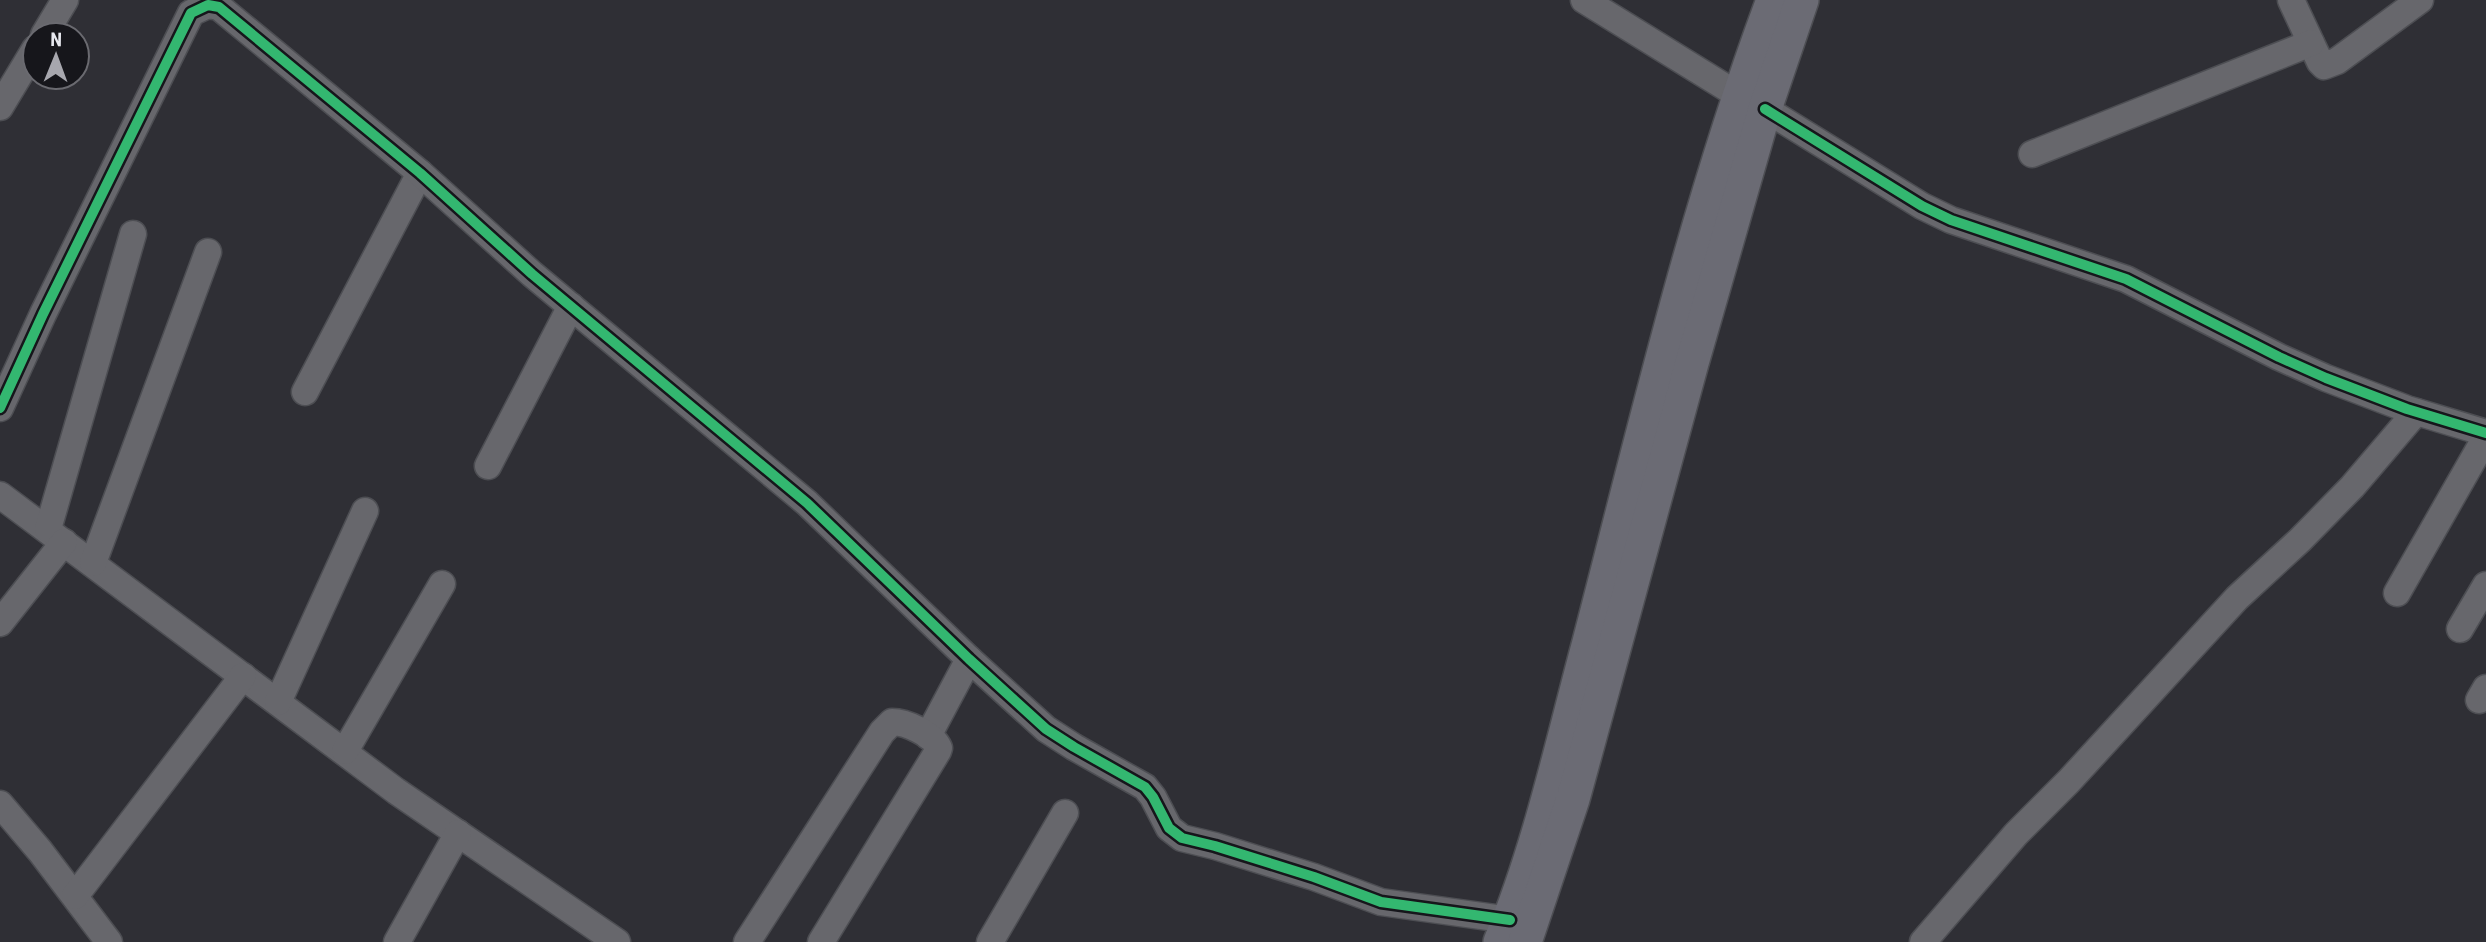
<svg xmlns="http://www.w3.org/2000/svg" width="2486" height="942" viewBox="0 0 2486 942" font-family="'Roboto Condensed',sans-serif">
<style>
.lines{fill:none;stroke-linecap:round;stroke-linejoin:round}
.minor-casing{stroke:#4d4e53;stroke-width:29}
.major-casing{stroke:#4d4e53;stroke-width:36}
.minor{stroke:#67676c;stroke-width:26}
.major{stroke:#6b6b74;stroke-width:33}
.cycleway-casing{stroke:#16161b;stroke-width:15}
.cycleway{stroke:#33b770;stroke-width:10}
</style>
<rect width="100%" height="100%" fill="#2f2f35"/>
<g class="lines">
<g class="minor-casing">
<g id="minor">
<path d="M1584 0 1738 95"/>
<path d="M2291 0 2320 62 2324 66 2337 61 2420 0"/>
<path d="M44 35 65 0"/>
<path d="M0 107 35 49"/>
<path d="M1765 109 1922 206 1951 220 2126 279 2279 357 2326 378 2407 409 2486 433"/>
<path d="M2032 154 2311 43"/>
<path d="M305 392 420 173"/>
<path d="M0 408 43 314 191 13 208 5 219 7 420 173 532 274 807 503 969 659 1046 729 1074 747 1145 787 1153 797 1169 828 1182 838 1215 846 1314 877 1381 902 1510 920"/>
<path d="M488 466 571 306"/>
<path d="M0 495 396 791 617 942"/>
<path d="M48 529 133 234"/>
<path d="M93 563 208 252"/>
<path d="M2397 593 2486 437"/>
<path d="M0 623 64 542"/>
<path d="M2460 629 2486 585"/>
<path d="M2479 700 2486 688"/>
<path d="M278 702 365 511"/>
<path d="M928 736 969 659"/>
<path d="M345 751 442 584"/>
<path d="M0 804 40 851 109 942"/>
<path d="M75 896 243 676"/>
<path d="M397 942 458 833"/>
<path d="M747 942 882 732 892 722C906 722 933 734 939 748L938 751 821 942"/>
<path d="M990 942 1065 813"/>
<path d="M1923 942 2016 834 2069 781 2237 598 2300 540 2352 487 2416 412"/>
</g>
</g>
<g class="major-casing">
<g id="major">
<path d="M1500 942C1540 846 1562 742 1589 642 1645 427 1695 209 1773 0"/>
<path d="M1525 942 1573 799 1692 363 1765 109 1802 0"/>
</g>
</g>
<use href="#minor" class="minor"/>
<use href="#major" class="major"/>
<g class="cycleway-casing">
<g id="cycleway">
<path d="M1765 109 1922 206 1951 220 2126 279 2279 357 2326 378 2407 409 2486 433"/>
<path d="M0 408 43 314 191 13 208 5 219 7 420 173 532 274 807 503 969 659 1046 729 1074 747 1145 787 1153 797 1169 828 1182 838 1215 846 1314 877 1381 902 1510 920"/>
</g>
</g>
<use href="#cycleway" class="cycleway"/>
</g>
<g transform="translate(56 56) rotate(1)"><circle r="33" fill="#16161b" stroke="#6a6a70" stroke-width="2"/>
<path d="M0-5L12 26L0 18L-12 26Z" fill="#a7a7ae"/>
<text y="-10" font-size="19" font-weight="bold" text-anchor="middle" fill="#e7e8ef">N</text>
</g>
</svg>
